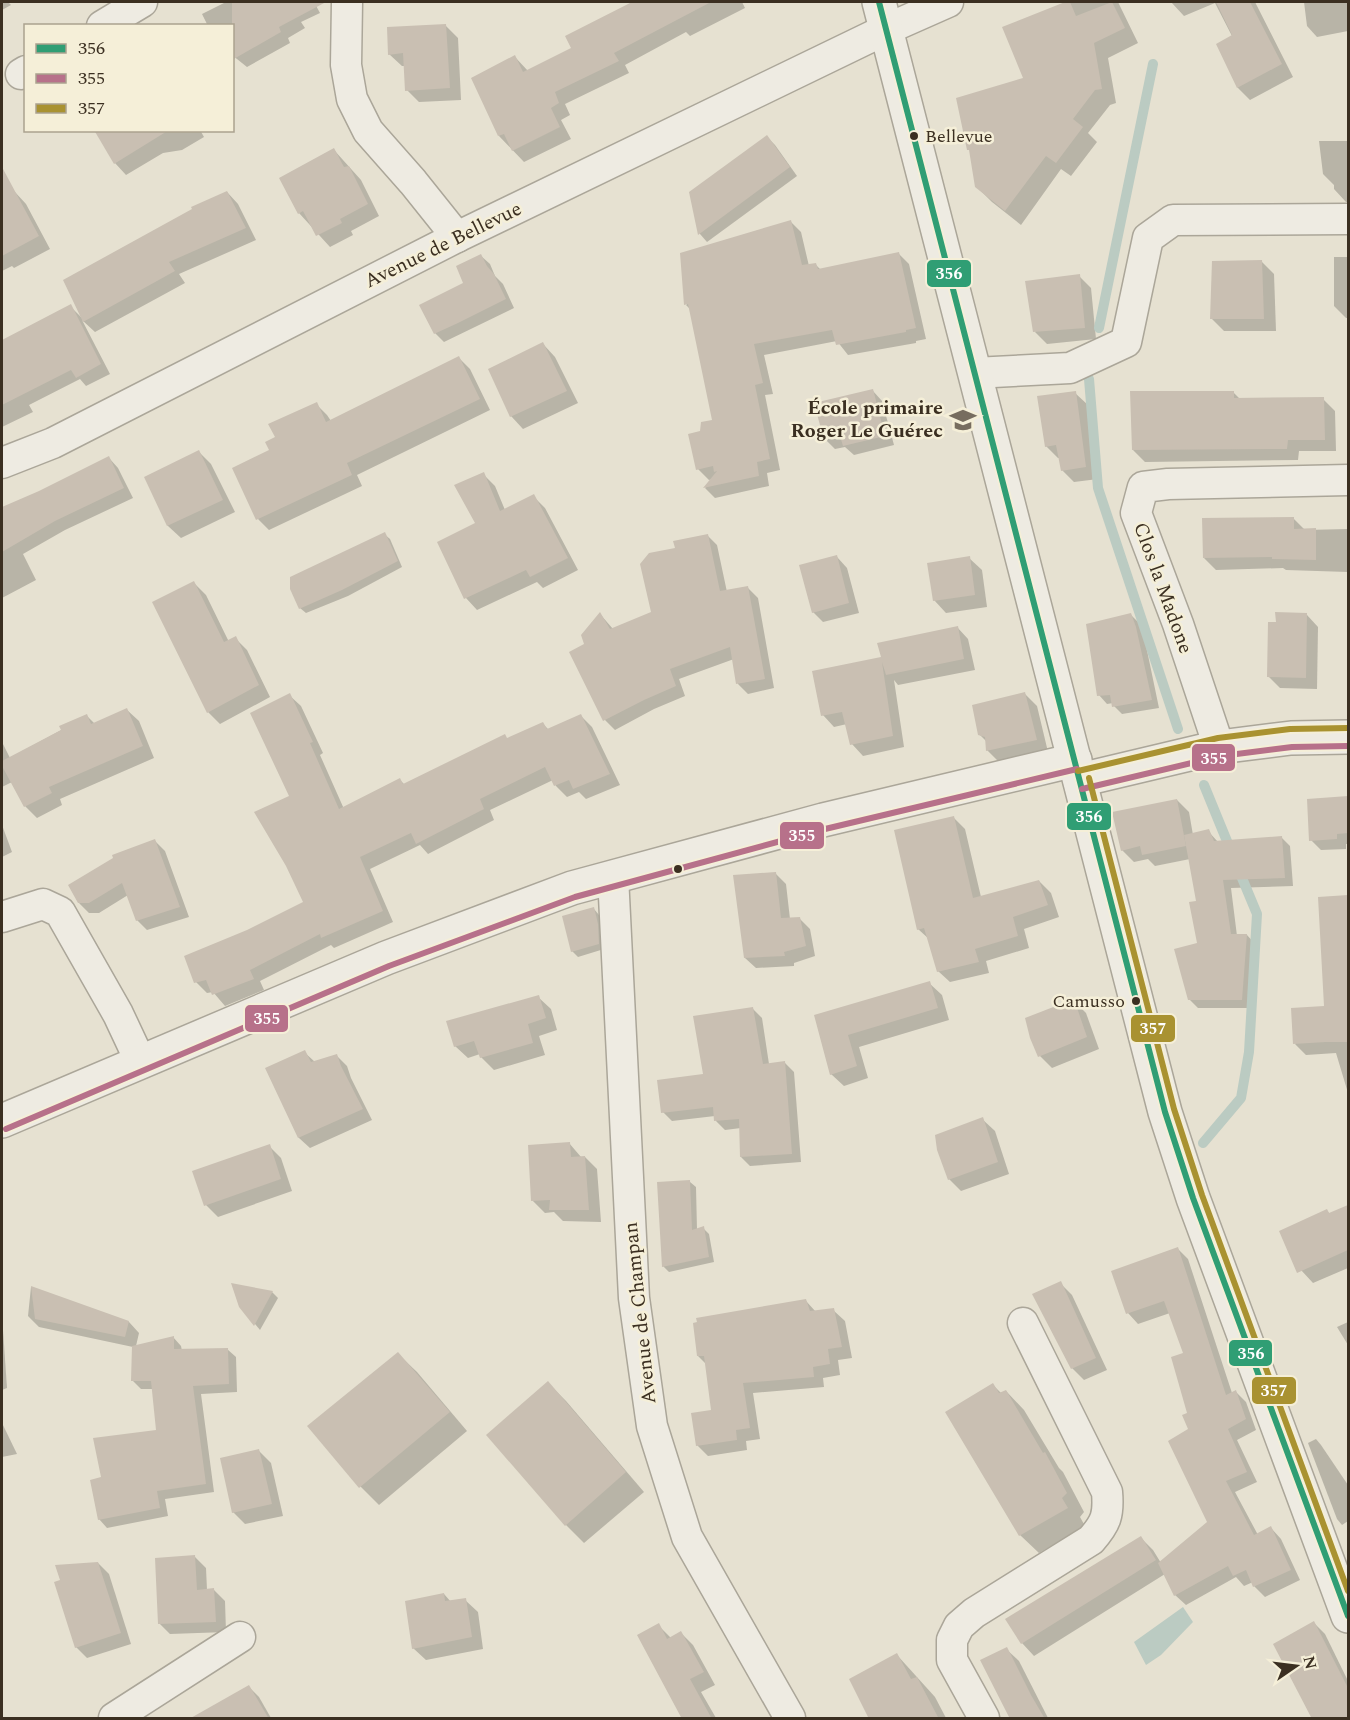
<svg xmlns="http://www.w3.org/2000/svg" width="1350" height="1720" viewBox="0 0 1350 1720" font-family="Spectral,serif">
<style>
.water{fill:#bbcbc2}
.shadow{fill:#0003}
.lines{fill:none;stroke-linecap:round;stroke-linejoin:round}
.stream{stroke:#bbcbc2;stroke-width:10}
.building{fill:#c9bfb2}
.minor-casing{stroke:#aba699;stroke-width:33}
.tertiary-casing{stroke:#aba699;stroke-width:36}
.minor{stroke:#eeebe2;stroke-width:30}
.tertiary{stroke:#eeebe2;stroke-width:33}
.bus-1-casing{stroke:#f5efd8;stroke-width:10}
.bus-2-casing{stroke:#f5efd8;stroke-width:10}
.bus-3-casing{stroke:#f5efd8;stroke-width:10}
.bus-1{stroke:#309e74;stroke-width:6}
.bus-2{stroke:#b7718a;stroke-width:6}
.bus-3{stroke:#a99231;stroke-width:6}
.bus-dot{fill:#3b2f21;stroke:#f5efd8;stroke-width:2}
.labels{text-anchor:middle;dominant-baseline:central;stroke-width:5;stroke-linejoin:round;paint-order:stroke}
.bus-label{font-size:18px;fill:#3b2f21;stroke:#f5efd8;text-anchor:start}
.street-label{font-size:20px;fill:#3b2f21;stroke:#f5efd8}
.poi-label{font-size:20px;font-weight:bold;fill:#3b2f21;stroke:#f5efd8;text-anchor:end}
.line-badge{stroke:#f5efd8;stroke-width:2}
.badge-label{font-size:16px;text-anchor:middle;font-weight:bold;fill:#fff}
</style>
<rect width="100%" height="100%" fill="#e6e1d1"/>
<path class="water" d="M1183 1607 1193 1622 1161 1655 1146 1665 1134 1642Z"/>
<g class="shadow">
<path d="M2 2H8L11 5 2 10Z"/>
<path d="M226 2H314L320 13 301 22 305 28 288 38 290 43 247 67 232 55V26H208L202 14Z"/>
<path d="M635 2H742L745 8 690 36 686 32 625 65 629 73 565 104 570 115 561 120 571 139 524 162 499 136 515 57 528 71 573 49 610 15Z"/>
<path d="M1069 2H1118L1138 43 1108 58 1116 103 1110 105 1088 133 1097 142 1071 176 1061 169 1021 225 992 202 977 187 1026 79 1004 28Z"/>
<path d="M1171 2H1255L1293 77 1250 100 1238 88 1218 45 1232 36 1215 3 1184 16Z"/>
<path d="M1304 2H1348V31L1317 37 1307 26Z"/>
<path d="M445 25 458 38 461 100 419 102 407 90 405 66H402L389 54Z"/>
<path d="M96 130H200L204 137 182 150 163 153 126 175 115 163Z"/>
<path d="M767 137 775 145 797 176 707 242 700 234 691 193Z"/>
<path d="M1319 141H1348V202H1346L1334 189V185L1323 174Z"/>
<path d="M334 150 361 180 379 216 351 231 353 235 330 247 299 213Z"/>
<path d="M14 191 26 204 50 249 14 268 12 266 2 271V198Z"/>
<path d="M227 192 238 204 256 240 179 274 185 283 95 332 82 320 110 374 86 386 80 379 29 405 33 412 2 427V367L14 361 70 306 82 318Z"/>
<path d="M790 221 801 232 809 266 816 265 821 270 898 253 909 264 926 339 916 341V343L848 355 837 341 764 355 773 394 765 395 780 470 767 473 769 486 715 498 705 488 713 479 709 480 698 469 702 432 714 421 690 309 686 305Z"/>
<path d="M481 256 490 264 495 276 503 284 514 308 444 342 435 333Z"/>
<path d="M1334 257H1348V318H1346L1334 306Z"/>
<path d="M1262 262 1274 274 1276 331H1224L1212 319Z"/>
<path d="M1079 276 1091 288 1096 339 1047 344 1035 332Z"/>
<path d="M543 344 555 357 578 403 523 429 511 416Z"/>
<path d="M459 358 470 369 490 410 357 475 362 486 269 530 258 519 271 451 277 437 316 404 327 415 331 421Z"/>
<path d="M873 391 882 401 894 445 854 455 845 447 835 449 825 439Z"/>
<path d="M1233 392 1240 399H1323L1335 411 1336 451H1299L1298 460 1145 462 1133 450Z"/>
<path d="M1075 393 1088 405 1098 479 1074 482 1062 470 1060 458H1058L1046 446Z"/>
<path d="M199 452 211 464 235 512 181 538 168 526 146 478Z"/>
<path d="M109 458 118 468 133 498 65 530 23 554 36 580 2 598V516Z"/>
<path d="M483 474 495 486 505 510 533 496 545 508 578 570 543 588 537 582 477 610 466 598 439 542 477 524Z"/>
<path d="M1293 518 1305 530 1348 529V572L1286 570 1283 568 1216 570 1204 558Z"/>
<path d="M384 534 390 539 402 567 348 596 306 613 300 608Z"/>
<path d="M707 535 717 545 727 592 748 588 758 598 774 688 748 694 738 684 734 659 679 679 685 696 654 709 615 730 605 720 586 645 600 614 613 629 653 613 677 549Z"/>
<path d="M837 557 847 568 859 613 823 622 813 612Z"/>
<path d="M969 558 982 570 987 607 946 613 934 600Z"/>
<path d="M194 583 206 595 229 642 235 638 247 650 270 697 220 724 208 712Z"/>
<path d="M1131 615 1139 623 1144 636 1159 708 1122 714 1114 706 1113 703 1107 704 1099 695Z"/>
<path d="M1307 615 1318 627 1317 689 1280 688 1268 676 1278 623Z"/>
<path d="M957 627 968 639 975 670 898 685 894 680 904 747 863 756 852 744 847 724 834 727 823 715 883 658Z"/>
<path d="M1025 694 1037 706 1048 752 999 762 987 750V742L979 734Z"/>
<path d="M289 695 301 706 323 753 320 755 344 809 400 780 405 785 543 724 549 730 581 716 592 727 620 785 586 799 579 792 567 797 556 786 553 780 490 810 494 820 428 854 420 845 370 869 393 922 334 948 331 945 260 981 264 990 225 1006 213 992 207 993 196 982 248 932 306 903 291 797Z"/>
<path d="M127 710 139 721 154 758 60 799 62 805 37 818 25 806 12 782 2 787V742L10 758 87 716 95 724Z"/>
<path d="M1348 797V844H1346V849L1321 850 1311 840 1309 800Z"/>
<path d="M1177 800 1189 812 1193 835 1208 831 1218 842 1281 837 1290 846 1293 886 1231 888 1237 936 1247 935 1255 944 1250 1008H1198L1189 999 1199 944 1197 902 1190 859 1155 866 1148 859 1134 862 1122 850Z"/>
<path d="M953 817 965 829 981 897 1039 881 1051 893 1059 917 1024 929 1029 948 986 961 989 973 950 982 938 971 929 939 918 929Z"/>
<path d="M2 825 12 852 2 857Z"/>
<path d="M155 841 165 851 189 917 147 930 137 920 128 895 99 913H89L79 903Z"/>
<path d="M775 873 786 884 790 919 799 918 810 929 815 956 794 963V966L756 968 745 958Z"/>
<path d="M1348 896V1093L1336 1053 1306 1055 1295 1044 1326 1008 1320 898Z"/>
<path d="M594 909 599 915 603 931 604 949 578 957 572 951Z"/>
<path d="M929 983 942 995 949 1020 859 1047 868 1078 844 1086 831 1074 815 1016Z"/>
<path d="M538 997 551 1009 557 1030 539 1036 545 1055 494 1070 481 1057 480 1054 468 1058 455 1046Z"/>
<path d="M1073 1000 1086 1013 1099 1049 1052 1068 1040 1056Z"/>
<path d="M753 1009 762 1018 769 1064 785 1063 794 1072 801 1162 750 1166 741 1157V1128L725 1130 716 1121 715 1116 672 1121 663 1112 705 1075Z"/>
<path d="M304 1052 315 1062 336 1055 347 1066 351 1078 372 1120 310 1148 299 1138 267 1068Z"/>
<path d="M982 1119 995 1131 1009 1174 961 1191 949 1179Z"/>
<path d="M569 1143 581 1157H585L597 1169 601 1222 563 1221 554 1212 545 1213 532 1200Z"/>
<path d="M269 1146 281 1158 292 1191 218 1217 206 1205Z"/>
<path d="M690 1182 696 1187 697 1230 703 1228 709 1234 714 1262 669 1272 663 1266Z"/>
<path d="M1341 1210 1348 1217V1268L1313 1283 1301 1270 1327 1211 1330 1214Z"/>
<path d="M1177 1248 1188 1259 1232 1393 1236 1392 1246 1402 1256 1430 1237 1440 1257 1482 1235 1492 1258 1535 1271 1528 1281 1539 1300 1580 1265 1597 1254 1586 1253 1582 1244 1586 1236 1577 1186 1605 1175 1595 1165 1574 1034 1656 1022 1643 1141 1538 1153 1550 1161 1563 1209 1523 1190 1430 1185 1354 1170 1313 1138 1324 1128 1313Z"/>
<path d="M1060 1283 1072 1295 1107 1370 1084 1380 1072 1368Z"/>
<path d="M31 1287 129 1322 139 1333 136 1346 173 1337 181 1346 182 1351 227 1349 236 1357 237 1392 201 1394 214 1492 165 1499 168 1516 107 1528 99 1519 103 1478 158 1432 154 1389H141L133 1381V1347L39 1327 28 1316Z"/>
<path d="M272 1292 278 1298 260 1330 240 1306Z"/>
<path d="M806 1301 816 1312 833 1310 845 1321 852 1358 838 1360 840 1375 823 1378 824 1387 753 1393 760 1439 746 1441 747 1450 708 1456 697 1445 713 1411 706 1364 698 1356Z"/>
<path d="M1348 1322V1345L1337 1327Z"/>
<path d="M2 1328 3 1330 7 1388 2 1390Z"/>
<path d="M398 1354 417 1372 467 1431 379 1505 361 1487 309 1426Z"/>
<path d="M548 1383 566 1401 644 1492 584 1543 566 1525Z"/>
<path d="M993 1385 1001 1393 1006 1391 1024 1410 1059 1468 1063 1472 1084 1512 1080 1517 1085 1526 1039 1553 1020 1535Z"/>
<path d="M2 1423 17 1454 2 1457Z"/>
<path d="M1316 1439 1321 1445 1348 1485V1521L1342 1525 1337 1519 1308 1443Z"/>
<path d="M259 1451 271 1463 283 1516 245 1524 233 1512Z"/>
<path d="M195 1557 206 1568 207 1590H214L225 1601 226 1632 170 1634 159 1623Z"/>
<path d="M98 1563 109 1574 131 1644 87 1658 76 1647 62 1581Z"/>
<path d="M444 1594 451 1602 465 1600 478 1612 483 1649 426 1660 413 1648Z"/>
<path d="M1314 1623 1325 1634 1348 1681V1718H1324Z"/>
<path d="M658 1625 671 1638 681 1633 693 1645 715 1685 701 1692 716 1718H684Z"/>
<path d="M1006 1649 1019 1661 1048 1718H1011Z"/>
<path d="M897 1655 935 1697 946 1718H871Z"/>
<path d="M249 1687 259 1697 271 1718H227Z"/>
</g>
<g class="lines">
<g class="stream">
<path d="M1099 328 1153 64"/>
<path d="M1089 379 1098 488 1178 729"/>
<path d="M1204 785 1231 851"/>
<path d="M1203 1143 1241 1098 1249 1052 1257 914 1237 866"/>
</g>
</g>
<g class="building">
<path d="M232 2H326L279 27 281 32 232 60Z"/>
<path d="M632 2H711L614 53 619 61 555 92 559 103 551 108 560 127 512 151 504 134 498 136 471 78 515 55 523 72 571 48 565 36Z"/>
<path d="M1065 2H1070L1076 16 1112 2 1125 28 1094 43 1102 89 1095 90 1073 119 1083 127 1056 163 1046 156 1005 211 975 187 969 150H967L956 98 1023 78 1002 27Z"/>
<path d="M1216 2H1250L1282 64 1237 88 1216 44 1232 35Z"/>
<path d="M446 24 450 88 405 91 403 53 388 55 387 27Z"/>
<path d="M94 130H169L114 164Z"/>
<path d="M767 135 790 167 698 235 689 192Z"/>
<path d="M334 148 344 167 349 166 368 204 340 219 342 223 316 236 303 211 298 214 279 178Z"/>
<path d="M2 167 39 236 2 256Z"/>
<path d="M227 191 246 228 169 262 175 271 83 322 63 280 192 209 191 207Z"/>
<path d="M791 220 802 265 816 263 818 269 899 252 916 328 906 330V332L836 345 832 330 754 344 763 383 755 385 770 459 757 462 759 476 703 488 717 471 714 472 713 466 696 470 688 434 700 431 701 422 712 420 688 304 684 305 680 253Z"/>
<path d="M481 254 487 266 494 274 506 299 458 323 434 334 419 305 463 283 456 266Z"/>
<path d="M1262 260 1264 319H1210L1212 261Z"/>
<path d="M1080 274 1085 328 1033 332 1025 281Z"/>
<path d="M71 304 101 364 76 378 71 370 2 405V340Z"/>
<path d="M543 342 567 391 510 417 488 369Z"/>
<path d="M459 356 480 399 347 463 352 475 256 520 232 468 269 450 265 442 275 437 268 424 317 402 326 422Z"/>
<path d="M873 389 885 436 843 446 840 436 824 440 814 403Z"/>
<path d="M1076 391 1086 467 1061 471 1056 445 1045 447 1037 396Z"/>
<path d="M1130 391H1234V398L1324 397 1325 440H1288L1287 449 1132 450Z"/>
<path d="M199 450 223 500 167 526 144 477Z"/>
<path d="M109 456 124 488 55 521 2 552V507L39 491Z"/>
<path d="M484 472 500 511 534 494 568 558 530 577 526 570 464 599 437 542 475 523 454 485Z"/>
<path d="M1294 517V529L1316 528V560L1272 559V557L1203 558 1202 518Z"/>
<path d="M385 532 398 561 342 590 299 609 290 589V577Z"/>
<path d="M708 534 720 591 748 586 765 679 736 684 730 647 670 669 676 686 644 700 603 721 569 652 584 644 581 635 600 612 610 629 651 612 640 564 649 553 675 548 673 541Z"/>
<path d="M837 555 849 603 812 613 799 565Z"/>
<path d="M970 556 975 595 933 601 927 563Z"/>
<path d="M194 581 224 642 236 636 259 685 207 713 152 602Z"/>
<path d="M1275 612 1307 613 1306 678 1267 677 1268 622H1276Z"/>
<path d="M1131 613 1136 627 1152 700 1112 707 1110 695 1097 696 1086 624Z"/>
<path d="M958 626 964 659 886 675 882 662 893 736 850 745 842 712 821 716 812 671 881 657 877 643Z"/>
<path d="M1025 692 1037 740 986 751 985 737 978 735 972 705Z"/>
<path d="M290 693 313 742 310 743 339 809 400 778 403 784 505 734 507 738 543 722 547 729 581 714 610 774 573 789 569 780 554 786 545 767 480 799 484 809 416 844 411 833 360 857 383 911 321 938 320 934 250 970 254 979 212 995 206 980 194 983 184 956 247 930 303 902 286 866 254 812 289 796 250 713Z"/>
<path d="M127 708 143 746 49 787 52 793 24 807 2 766V761L61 730 59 726 87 714 91 724Z"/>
<path d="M1348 796V833L1337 834V839L1309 841 1307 799Z"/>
<path d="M1177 799 1186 846 1142 855 1140 846 1121 851 1112 812Z"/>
<path d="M954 816 973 898 1039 880 1048 905 1013 917 1018 936 975 949 979 962 937 972 924 928 917 930 894 830Z"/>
<path d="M1209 829 1214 841 1282 836 1285 878 1223 880 1231 934H1247L1242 1000H1188L1174 949 1197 943 1189 902 1196 901 1184 835Z"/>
<path d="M155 839 180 907 136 921 122 883 89 903H78L68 885 113 858 112 855Z"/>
<path d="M776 872 781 918 800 917 806 946 784 952 785 956 744 958 733 875Z"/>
<path d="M1348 895V1042H1326L1293 1044 1291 1008 1324 1006 1318 897Z"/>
<path d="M594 907 598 924 599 944 571 952 562 916Z"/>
<path d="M930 981 938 1008 848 1035 857 1066 830 1075 814 1015Z"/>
<path d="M539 995 546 1018 528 1024 533 1043 480 1058 474 1041 454 1047 446 1021Z"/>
<path d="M1074 999 1087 1037 1038 1057 1030 1038 1025 1018Z"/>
<path d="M753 1007 763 1064 785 1061 792 1154 740 1157 739 1119 714 1121 713 1107 661 1113 657 1080 703 1074 693 1016Z"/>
<path d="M305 1050 311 1062 337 1054 341 1066 363 1109 298 1138 265 1068Z"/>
<path d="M983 1117 998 1162 948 1180 937 1150 935 1135Z"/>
<path d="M570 1142 571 1157 585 1156 589 1210H549L550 1200 531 1201 528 1145Z"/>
<path d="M270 1144 281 1179 204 1206 192 1171Z"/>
<path d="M690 1180 692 1230 704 1226 709 1257 662 1267 657 1182Z"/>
<path d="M1348 1205V1250L1297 1273 1279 1231 1327 1209 1329 1213Z"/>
<path d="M1178 1247 1226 1395 1236 1390 1246 1419 1228 1429 1247 1472 1226 1481 1254 1535 1271 1526 1291 1570 1253 1587 1246 1570 1233 1576 1228 1566 1174 1596 1158 1563 1207 1522 1168 1441 1188 1429 1182 1415 1187 1413 1171 1357 1183 1353 1164 1301 1126 1314 1111 1271Z"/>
<path d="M1061 1281 1096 1358 1071 1369 1032 1294Z"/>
<path d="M231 1283 273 1291 254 1326 239 1307Z"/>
<path d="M31 1286 129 1321 125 1337 35 1319Z"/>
<path d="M806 1299 810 1311 834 1308 842 1347 828 1349 830 1364 813 1367 814 1377 743 1383 750 1428 736 1430 737 1440 696 1446 691 1413 711 1410 704 1356H697L693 1323 697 1322 696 1318Z"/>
<path d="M174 1336V1349L228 1348 229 1384 193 1386 206 1484 157 1491 160 1508 98 1520 90 1480 101 1477 93 1438 156 1430 151 1381H131L132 1346Z"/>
<path d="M398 1352 450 1412 359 1488 307 1426Z"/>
<path d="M548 1381 626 1472 565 1526 486 1435Z"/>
<path d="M993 1383 999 1393 1006 1390 1043 1453 1045 1452 1067 1493 1062 1498 1068 1508 1019 1536 945 1412Z"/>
<path d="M259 1449 272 1504 232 1513 220 1458Z"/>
<path d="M1141 1536 1156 1560 1021 1644 1005 1619Z"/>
<path d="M195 1555 197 1590 214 1588 216 1622 158 1624 155 1558Z"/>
<path d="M98 1562 121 1633 75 1648 54 1582 60 1580 55 1565Z"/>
<path d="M444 1593 445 1601 466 1598 472 1637 412 1649 405 1601Z"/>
<path d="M1314 1621 1348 1688V1719H1312L1273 1644Z"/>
<path d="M659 1623 667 1639 681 1631 704 1672 690 1679 712 1719H682L637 1635Z"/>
<path d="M1007 1647 1031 1695 1045 1719H1010L980 1660Z"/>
<path d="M897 1653 911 1679 917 1677 939 1719H869L849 1679Z"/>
<path d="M249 1685 269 1719H189Z"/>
</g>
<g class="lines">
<g class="minor-casing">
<g id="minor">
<path d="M347 2 346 65 352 99 368 131 413 182 457 237"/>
<path d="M102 26 142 2"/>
<path d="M21 74 26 71"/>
<path d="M974 373 1070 368 1126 342 1148 238 1173 220 1348 219"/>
<path d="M2 463 53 443 457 237 887 29 948 2"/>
<path d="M1219 747 1178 624 1136 513 1143 487 1168 484 1348 480"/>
<path d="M613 876 634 1298 652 1426 687 1537 790 1718"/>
<path d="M2 917 43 904 60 912 118 1014 141 1063"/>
<path d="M114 1718 240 1637"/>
<path d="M984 1718 952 1660V1640L959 1626 974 1613 1091 1540C1106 1523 1109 1515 1107 1492L1023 1323"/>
</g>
</g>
<g class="tertiary-casing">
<g id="tertiary">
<path d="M879 2 1165 1112 1193 1198 1348 1616"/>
<path d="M1080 780 1219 747 1291 738 1348 737"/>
<path d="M2 1121 386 958 572 888 823 820 1075 760"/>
</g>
</g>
<use href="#minor" class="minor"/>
<use href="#tertiary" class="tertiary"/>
<g class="bus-1-casing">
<path id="bus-1" d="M879 2 1165 1112 1193 1198 1348 1616"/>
</g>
<g class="bus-2-casing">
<g id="bus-2">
<path d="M1082 789 1221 756 1292 747 1348 746"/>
<path d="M6 1129 389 966 575 897 825 829 1077 769"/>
</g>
</g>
<g class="bus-3-casing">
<g id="bus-3">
<path d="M1078 771 1218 738 1290 729 1348 728"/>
<path d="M1089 778 1174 1109 1202 1195 1348 1591"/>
</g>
</g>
<use href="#bus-1" class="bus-1"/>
<use href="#bus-2" class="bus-2"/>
<use href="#bus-3" class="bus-3"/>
</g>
<defs>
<g id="school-bare" transform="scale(2.07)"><path d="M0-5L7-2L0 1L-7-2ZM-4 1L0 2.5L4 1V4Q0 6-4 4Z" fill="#776d5f" stroke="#f5efd8" stroke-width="2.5" paint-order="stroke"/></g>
</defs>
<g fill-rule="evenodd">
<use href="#school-bare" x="963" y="420"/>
</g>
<g class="bus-dot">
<circle cx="914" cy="136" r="5"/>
<circle cx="678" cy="869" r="5"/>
<circle cx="1136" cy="1001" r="5"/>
</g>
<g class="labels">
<g class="bus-label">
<text x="925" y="136">Bellevue</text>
<text x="1125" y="1001" text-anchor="end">Camusso</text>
</g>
<g class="street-label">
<text transform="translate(443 245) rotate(-26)">Avenue de Bellevue</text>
<text transform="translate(1163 588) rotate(70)">Clos la Madone</text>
<text transform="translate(640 1313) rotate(-96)">Avenue de Champan</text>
</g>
<g class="poi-label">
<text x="943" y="408">École primaire<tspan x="943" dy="23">Roger Le Guérec</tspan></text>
</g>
</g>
<g class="line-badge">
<rect x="926" y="259" width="46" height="29" rx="6" fill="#309e74"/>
<rect x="1191" y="743" width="45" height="29" rx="6" fill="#b7718a"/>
<rect x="1066" y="802" width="46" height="29" rx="6" fill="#309e74"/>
<rect x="779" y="821" width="46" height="29" rx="6" fill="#b7718a"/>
<rect x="244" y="1004" width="45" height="29" rx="6" fill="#b7718a"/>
<rect x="1130" y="1014" width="46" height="29" rx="6" fill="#a99231"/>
<rect x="1228" y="1339" width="45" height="28" rx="6" fill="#309e74"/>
<rect x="1251" y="1376" width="46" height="29" rx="6" fill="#a99231"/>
</g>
<g class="badge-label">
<text x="949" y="279">356</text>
<text x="1214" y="764">355</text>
<text x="1089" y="822">356</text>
<text x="802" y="841">355</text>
<text x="267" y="1024">355</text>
<text x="1153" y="1034">357</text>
<text x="1251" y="1359">356</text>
<text x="1274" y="1396">357</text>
</g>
<rect width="1350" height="1720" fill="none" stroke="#3b2f21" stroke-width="6"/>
<rect x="24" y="24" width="210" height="108" fill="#f5efd8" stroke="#aba28f" stroke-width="1.5"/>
<rect x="36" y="44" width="30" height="9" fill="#309e74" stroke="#aba28f" stroke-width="1.5"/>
<text x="78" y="54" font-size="18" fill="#3b2f21">356</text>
<rect x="36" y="74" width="30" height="9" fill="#b7718a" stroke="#aba28f" stroke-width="1.5"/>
<text x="78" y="84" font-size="18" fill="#3b2f21">355</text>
<rect x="36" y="104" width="30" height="9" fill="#a99231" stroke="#aba28f" stroke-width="1.5"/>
<text x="78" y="114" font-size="18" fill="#3b2f21">357</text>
<g transform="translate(1296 1666) rotate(76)" stroke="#f5efd8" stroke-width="4.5" paint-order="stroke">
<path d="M0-4.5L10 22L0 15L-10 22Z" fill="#3b2f21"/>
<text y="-9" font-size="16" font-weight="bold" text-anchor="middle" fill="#3b2f21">N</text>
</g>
</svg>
